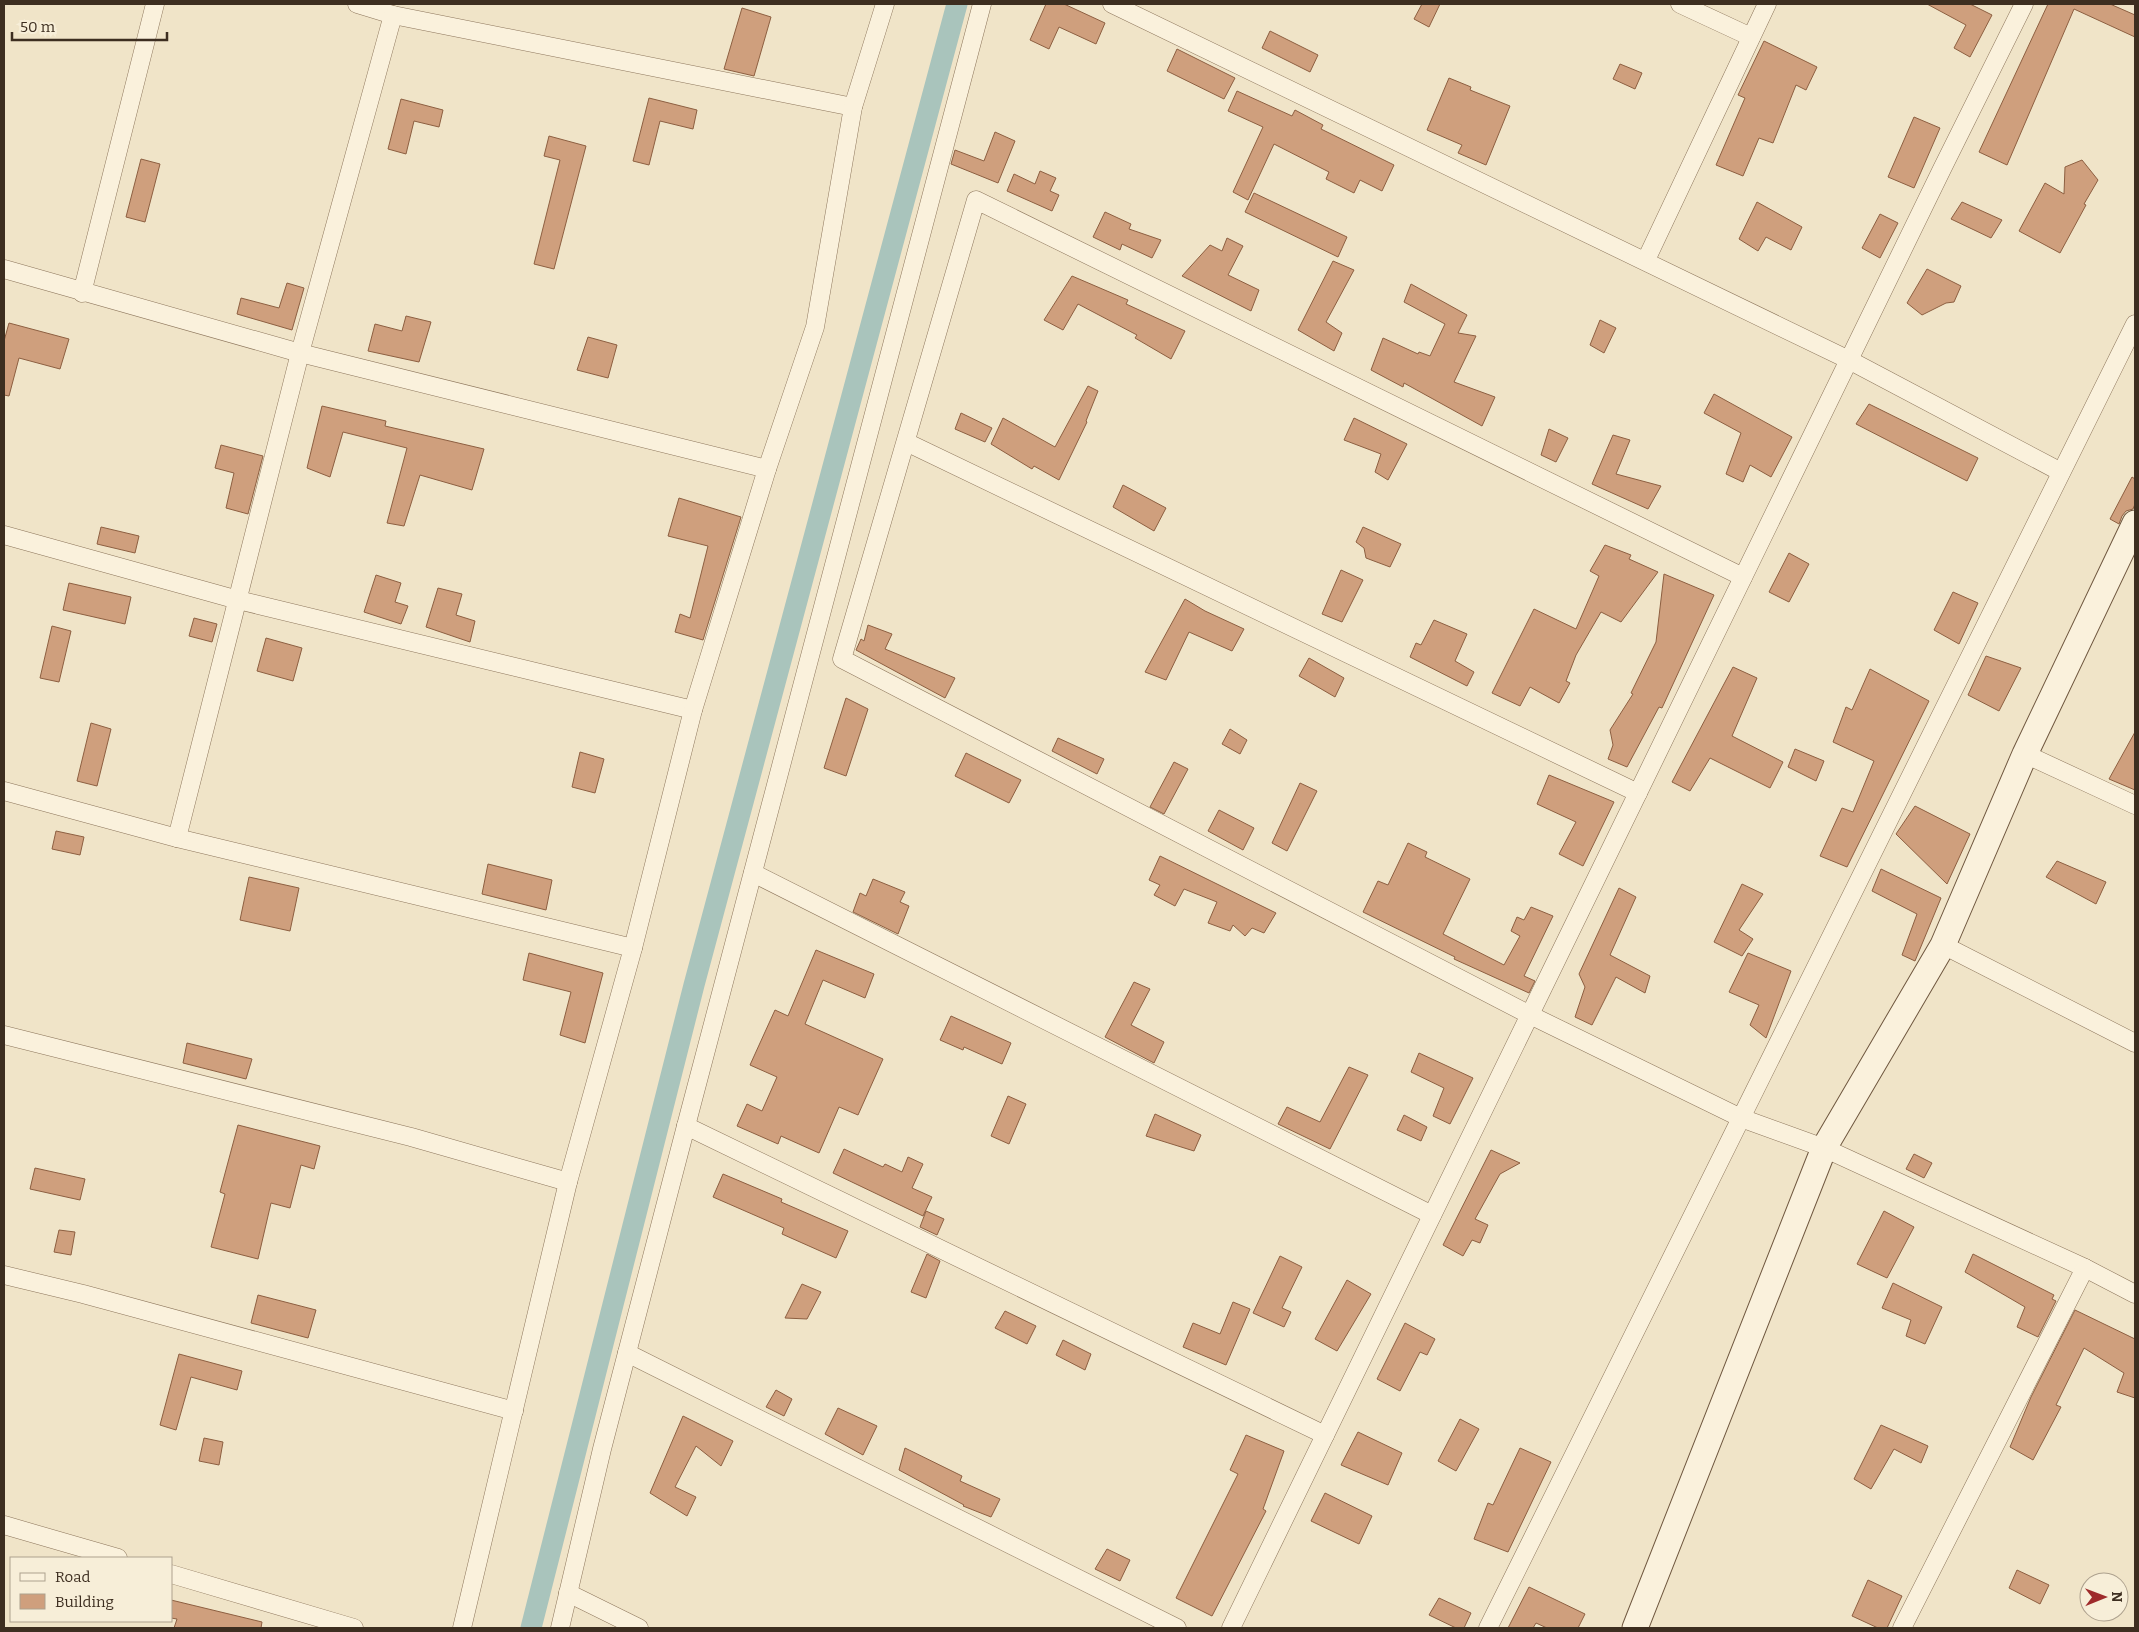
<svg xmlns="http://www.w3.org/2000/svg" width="2139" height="1632" viewBox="0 0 2139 1632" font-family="Bitter,serif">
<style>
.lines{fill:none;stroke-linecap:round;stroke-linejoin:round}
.canal{stroke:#a9c4bc;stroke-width:21}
.building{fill:#cf9f7d;stroke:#8d5f41}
.street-casing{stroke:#8d765c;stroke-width:19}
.secondary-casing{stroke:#6f573f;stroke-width:27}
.street{stroke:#faf1dc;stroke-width:18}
.secondary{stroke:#faf1dc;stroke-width:25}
</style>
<rect width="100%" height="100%" fill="#f0e4c8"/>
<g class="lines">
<path class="canal" d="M531 1628 694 985 957 4"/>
</g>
<g class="building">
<path d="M1046 4H1064L1105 23 1096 44 1059 27 1049 49 1030 40Z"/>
<path d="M1422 4H1440L1429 27 1414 19Z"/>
<path d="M1927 4H1970L1992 15 1970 57 1954 48 1966 25Z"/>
<path d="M2048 4H2110L2135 15V37L2074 9 2007 165 1979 152Z"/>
<path d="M742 8 771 17 754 76 724 69Z"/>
<path d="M1270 31 1318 55 1310 72 1262 48Z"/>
<path d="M1764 41 1817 67 1806 90 1796 85 1773 143 1759 138 1743 176 1716 165 1745 98 1738 95Z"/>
<path d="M1177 49 1235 78 1224 99 1167 71Z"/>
<path d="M1620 64 1642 73 1635 89 1613 79Z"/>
<path d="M1449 78 1471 87 1470 90 1510 106 1486 165 1458 153 1462 145 1427 130Z"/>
<path d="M1237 91 1292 116 1295 110 1323 125 1321 129 1394 165 1382 191 1360 180 1354 193 1326 179 1329 172 1274 144 1248 200 1233 192 1263 127 1228 111Z"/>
<path d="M649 98 697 110 693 129 660 121 649 165 633 161Z"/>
<path d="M401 99 443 110 439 127 414 121 406 154 388 149Z"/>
<path d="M1914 117 1940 128 1914 188 1888 177Z"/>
<path d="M995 132 1015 141 998 183 951 164 955 150 984 161Z"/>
<path d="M549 136 586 146 554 269 534 264 560 160 544 156Z"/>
<path d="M141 159 160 164 145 222 126 217Z"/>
<path d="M2082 160 2098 180 2084 204 2086 205 2060 253 2019 231 2045 183 2064 194 2065 167Z"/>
<path d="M1040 171 1056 178 1050 191 1059 195 1052 211 1007 191 1014 174 1035 184Z"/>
<path d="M1254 193 1347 237 1338 257 1245 212Z"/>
<path d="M1757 202 1802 227 1791 250 1766 237 1758 251 1739 239Z"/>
<path d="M1962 202 2002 220 1991 238 1951 219Z"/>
<path d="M1105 212 1131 224 1129 229 1161 240 1152 258 1122 244 1120 250 1093 237Z"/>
<path d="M1880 214 1898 223 1880 258 1862 248Z"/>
<path d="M1227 238 1243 246 1228 275 1259 290 1251 311 1182 276 1210 245 1222 251Z"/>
<path d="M1333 261 1354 270 1326 322 1342 333 1334 351 1298 330Z"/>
<path d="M1927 269 1961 286 1954 302 1946 303 1922 315 1907 303Z"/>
<path d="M1072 276 1128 300 1126 304 1185 331 1171 359 1135 338 1137 335 1078 304 1063 330 1044 320Z"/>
<path d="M287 283 304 288 292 330 237 314 241 298 279 308Z"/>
<path d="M1411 284 1467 315 1458 333 1476 336 1454 382 1495 397 1482 426 1404 383 1403 387 1371 370 1383 338 1418 354 1419 352 1430 356 1445 324 1404 302Z"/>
<path d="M406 316 431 322 419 362 368 351 375 324 402 331Z"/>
<path d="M1600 320 1616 328 1604 353 1590 345Z"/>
<path d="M9 323 69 339 60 369 19 358 9 396 4 395V341Z"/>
<path d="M588 337 617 345 608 378 577 370Z"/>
<path d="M1088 386 1098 391 1086 421 1087 422 1059 480 1034 466 1032 469 991 444 1003 418 1055 447Z"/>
<path d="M1714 394 1792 437 1771 477 1750 465 1743 482 1726 474 1741 433 1704 413Z"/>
<path d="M1869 404 1978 458 1967 481 1856 424Z"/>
<path d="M322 406 386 421 385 426 484 449 472 490 420 475 404 526 387 523 407 448 343 432 330 477 307 468Z"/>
<path d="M961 413 992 428 985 442 955 429Z"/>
<path d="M1354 418 1407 444 1388 480 1375 472 1381 454 1344 440Z"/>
<path d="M1549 429 1568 438 1556 462 1541 455Z"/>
<path d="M1613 435 1630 440 1616 474 1661 486 1648 509 1592 484Z"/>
<path d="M221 445 263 456 248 514 226 508 234 473 215 468Z"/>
<path d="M2132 477 2135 479V504L2133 509 2126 511 2122 516 2119 524 2110 519Z"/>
<path d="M1123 485 1166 508 1154 531 1113 507Z"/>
<path d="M679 498 741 517 703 640 675 632 680 614 690 618 708 546 668 536Z"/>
<path d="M101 527 139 536 135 553 97 544Z"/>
<path d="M1363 527 1401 544 1390 567 1366 558 1364 548 1356 542Z"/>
<path d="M1605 545 1631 555 1629 559 1658 572 1621 622 1601 612 1576 655 1566 681 1570 683 1559 703 1530 687 1520 706 1492 693 1534 609 1576 629 1599 576 1590 571Z"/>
<path d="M1789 553 1809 564 1789 602 1769 592Z"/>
<path d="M1341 570 1363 580 1342 622 1322 614Z"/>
<path d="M1664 574 1714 595 1662 708 1659 707 1627 767 1608 759 1613 745 1610 730 1633 694 1631 693 1656 642Z"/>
<path d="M376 575 401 583 395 602 408 606 401 624 364 612Z"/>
<path d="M69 583 131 597 125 624 63 610Z"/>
<path d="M438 588 462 594 456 615 475 621 470 642 426 627Z"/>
<path d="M1953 592 1978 603 1959 644 1934 630Z"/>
<path d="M1185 599 1205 611 1244 629 1232 651 1189 632 1166 680 1145 672Z"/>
<path d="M194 618 217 624 212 642 189 636Z"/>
<path d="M1434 620 1467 634 1455 661 1474 672 1467 686 1410 657 1416 643 1421 645Z"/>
<path d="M868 625 892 634 885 649 955 678 945 698 856 650 861 639 864 641Z"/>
<path d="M52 626 71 631 59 682 40 678Z"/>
<path d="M266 638 302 648 293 681 257 671Z"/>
<path d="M1986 656 2021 668 1999 711 1968 695Z"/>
<path d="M1309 658 1344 678 1335 697 1299 676Z"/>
<path d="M1733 667 1757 678 1732 736 1783 762 1770 788 1710 758 1690 791 1672 782Z"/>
<path d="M1870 669 1929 701 1847 867 1820 856 1842 808 1853 812 1874 761 1833 742 1846 707 1852 710Z"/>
<path d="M846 698 868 709 846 776 824 768Z"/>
<path d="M91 723 111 729 97 786 77 781Z"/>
<path d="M1230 729 1247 740 1240 754 1222 744Z"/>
<path d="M2135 732V790L2109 779Z"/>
<path d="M1058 738 1104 759 1097 774 1052 751Z"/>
<path d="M1795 749 1824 761 1816 781 1788 767Z"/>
<path d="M580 752 604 759 595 793 572 787Z"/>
<path d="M966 753 1021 780 1009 803 955 776Z"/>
<path d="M1174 762 1188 769 1164 814 1150 807Z"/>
<path d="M1549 775 1614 802 1583 866 1559 854 1576 822 1537 804Z"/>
<path d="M1300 783 1317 791 1287 851 1272 843Z"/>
<path d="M1915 806 1970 834 1947 884 1896 834Z"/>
<path d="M1219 810 1254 828 1243 850 1208 831Z"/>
<path d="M56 831 84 837 80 855 52 849Z"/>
<path d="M1408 843 1427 852 1425 857 1470 879 1443 934 1504 965 1520 936 1511 931 1517 917 1524 920 1531 907 1553 916 1524 976 1535 981 1529 993 1454 959 1455 957 1363 912 1378 881 1388 885Z"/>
<path d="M1160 856 1276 913 1264 933 1252 928 1245 936 1233 925 1230 931 1208 923 1217 902 1184 889 1175 906 1154 895 1160 885 1149 880Z"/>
<path d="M2057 861 2106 882 2096 904 2046 877Z"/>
<path d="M488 864 552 880 546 910 482 894Z"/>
<path d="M1881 869 1941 898 1915 961 1902 955 1917 914 1872 891Z"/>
<path d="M249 877 299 888 290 931 240 920Z"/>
<path d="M873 879 905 892 900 902 909 906 898 934 853 912 860 893 866 896Z"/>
<path d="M1742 884 1763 894 1739 930 1753 939 1742 956 1714 942Z"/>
<path d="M1619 888 1636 897 1610 955 1650 976 1645 993 1616 977 1592 1025 1575 1017 1585 987 1579 974Z"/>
<path d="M816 950 874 974 865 998 823 980 805 1024 883 1059 858 1115 839 1107 819 1153 781 1136 778 1144 737 1126 747 1104 762 1111 777 1077 750 1065 775 1010 788 1016Z"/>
<path d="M529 953 603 973 585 1043 560 1035 571 992 523 980Z"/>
<path d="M1748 953 1791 971 1766 1038 1750 1025 1759 1005 1729 992Z"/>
<path d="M1134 982 1150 989 1131 1025 1164 1042 1154 1063 1105 1037Z"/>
<path d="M951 1016 1011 1043 1002 1064 964 1047 963 1050 940 1040Z"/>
<path d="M187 1043 252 1059 246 1079 183 1063Z"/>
<path d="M1419 1053 1473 1078 1450 1124 1433 1116 1444 1088 1411 1072Z"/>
<path d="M1349 1067 1368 1075 1330 1149 1278 1124 1287 1107 1320 1122Z"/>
<path d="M1008 1096 1026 1104 1009 1144 991 1136Z"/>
<path d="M1155 1114 1201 1135 1194 1151 1146 1136Z"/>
<path d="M1404 1115 1427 1127 1421 1141 1397 1130Z"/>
<path d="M238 1125 320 1146 314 1169 301 1165 290 1208 271 1203 258 1259 211 1247 225 1194 220 1192Z"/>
<path d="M844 1149 883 1167 885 1164 902 1172 908 1157 923 1164 912 1188 932 1197 923 1216 833 1173Z"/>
<path d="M1491 1150 1520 1163 1500 1174 1475 1219 1488 1225 1480 1243 1472 1240 1463 1256 1443 1245Z"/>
<path d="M1914 1154 1932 1163 1924 1178 1906 1169Z"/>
<path d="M35 1168 85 1179 80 1200 30 1189Z"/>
<path d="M723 1174 782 1199 781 1202 848 1231 836 1258 782 1234 784 1228 713 1197Z"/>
<path d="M926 1211 944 1219 937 1235 920 1227Z"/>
<path d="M1884 1211 1914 1227 1887 1278 1857 1264Z"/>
<path d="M59 1230 75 1232 71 1255 54 1252Z"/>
<path d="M927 1254 940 1261 926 1298 911 1292Z"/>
<path d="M1973 1254 2054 1295 2052 1299 2056 1301 2038 1337 2017 1327 2025 1307 1965 1272Z"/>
<path d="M1280 1256 1302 1267 1282 1308 1291 1312 1284 1327 1253 1313Z"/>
<path d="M1347 1280 1371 1294 1337 1351 1315 1339Z"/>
<path d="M1893 1283 1942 1307 1925 1344 1906 1336 1911 1320 1882 1308Z"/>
<path d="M802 1284 821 1292 807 1319 785 1318Z"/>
<path d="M258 1295 316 1310 308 1338 251 1323Z"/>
<path d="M1233 1302 1250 1309 1226 1365 1183 1347 1193 1323 1220 1334Z"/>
<path d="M2075 1310 2135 1339V1398L2117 1392 2124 1373 2084 1348 2056 1405 2061 1407 2033 1460 2010 1447 2031 1397Z"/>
<path d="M1005 1311 1036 1326 1027 1344 995 1328Z"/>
<path d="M1405 1323 1435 1339 1427 1355 1420 1352 1400 1391 1377 1379Z"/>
<path d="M1063 1340 1091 1354 1085 1370 1056 1355Z"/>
<path d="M179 1354 242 1371 237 1390 191 1377 176 1430 160 1425Z"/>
<path d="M776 1390 792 1399 784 1416 766 1407Z"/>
<path d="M838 1408 877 1426 863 1455 825 1434Z"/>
<path d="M683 1416 733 1441 721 1466 696 1446 675 1487 696 1497 687 1516 650 1493Z"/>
<path d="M1460 1419 1479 1429 1456 1471 1438 1461Z"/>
<path d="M1881 1425 1928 1446 1921 1463 1894 1449 1871 1489 1854 1479Z"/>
<path d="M1358 1432 1402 1453 1388 1485 1341 1465Z"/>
<path d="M1246 1435 1284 1451 1263 1509 1266 1511 1212 1616 1176 1598 1238 1474 1230 1470Z"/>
<path d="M204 1438 223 1442 219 1465 199 1461Z"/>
<path d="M905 1448 962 1476 960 1481 1000 1499 991 1517 963 1506 964 1505 899 1470Z"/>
<path d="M1520 1448 1551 1462 1508 1552 1474 1539 1488 1503 1493 1505Z"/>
<path d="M1325 1493 1372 1516 1359 1544 1311 1521Z"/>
<path d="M1107 1549 1130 1560 1120 1581 1095 1569Z"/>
<path d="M2017 1570 2049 1585 2040 1604 2009 1588Z"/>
<path d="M1868 1580 1902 1596 1887 1628H1878L1852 1616Z"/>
<path d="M1529 1587 1585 1614 1578 1628H1547L1536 1623 1533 1628H1508Z"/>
<path d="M1439 1598 1471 1613 1464 1628H1456L1429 1615Z"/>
<path d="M171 1600 262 1622 261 1628H174L177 1619 171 1618Z"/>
</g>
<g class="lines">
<g class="street-casing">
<g id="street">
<path d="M357 4 393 15 853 107"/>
<path d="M1112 4 1849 360 2061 472"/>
<path d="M1680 4 1751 37"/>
<path d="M1646 260 1767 4"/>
<path d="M4 269 300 353 767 469"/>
<path d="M82 293 155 4"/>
<path d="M906 442 1638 793"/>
<path d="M4 535 238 600 693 710"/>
<path d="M1743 577 976 200 842 659 1530 1015 1741 1118 1824 1148 2085 1268 2135 1294"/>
<path d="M2025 754 2135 805"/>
<path d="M4 791 177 838 633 948"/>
<path d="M177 838 300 353 393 15"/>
<path d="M753 873 1432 1215"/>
<path d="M1943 945 2135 1043"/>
<path d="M4 1035 411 1137 568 1182"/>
<path d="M686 1126 1325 1435"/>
<path d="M4 1275 83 1294 514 1411"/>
<path d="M627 1353 1177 1628"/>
<path d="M4 1525 118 1558"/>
<path d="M171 1574 354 1628"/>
<path d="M568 1593 639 1628"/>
<path d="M462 1628 568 1182 633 948 693 710 767 469 815 327 853 107 885 4"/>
<path d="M560 1628 602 1449 686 1126 982 4"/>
<path d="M1231 1628 1942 169 2024 4"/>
<path d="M1488 1628 2135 324"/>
<path d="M1902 1628 2085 1268"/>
</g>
</g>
<g class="secondary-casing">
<path id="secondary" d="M1635 1628 1824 1148 1943 945 2025 754 2135 523"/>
</g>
<use href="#street" class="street"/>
<use href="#secondary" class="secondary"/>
</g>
<rect width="2139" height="1632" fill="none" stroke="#3d2e20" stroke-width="10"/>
<rect x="10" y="1557" width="162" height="65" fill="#f7eed8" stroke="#ada18e"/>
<rect x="20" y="1573" width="25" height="8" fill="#faf1dc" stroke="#ada18e"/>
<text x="55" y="1582" font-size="15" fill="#3d2e20">Road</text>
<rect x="20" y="1594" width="25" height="15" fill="#cf9f7d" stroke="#ada18e"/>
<text x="55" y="1607" font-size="15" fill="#3d2e20">Building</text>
<g transform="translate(2104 1597) rotate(89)"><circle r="24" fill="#f7eed8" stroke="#ada18e"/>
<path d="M0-4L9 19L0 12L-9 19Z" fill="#9e2a2b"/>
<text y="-8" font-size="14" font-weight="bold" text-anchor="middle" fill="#3d2e20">N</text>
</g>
<path d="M12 32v8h155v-8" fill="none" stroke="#3d2e20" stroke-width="2.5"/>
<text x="20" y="32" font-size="15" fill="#3d2e20" stroke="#f7eed8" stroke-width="4" paint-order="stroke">50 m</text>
</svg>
